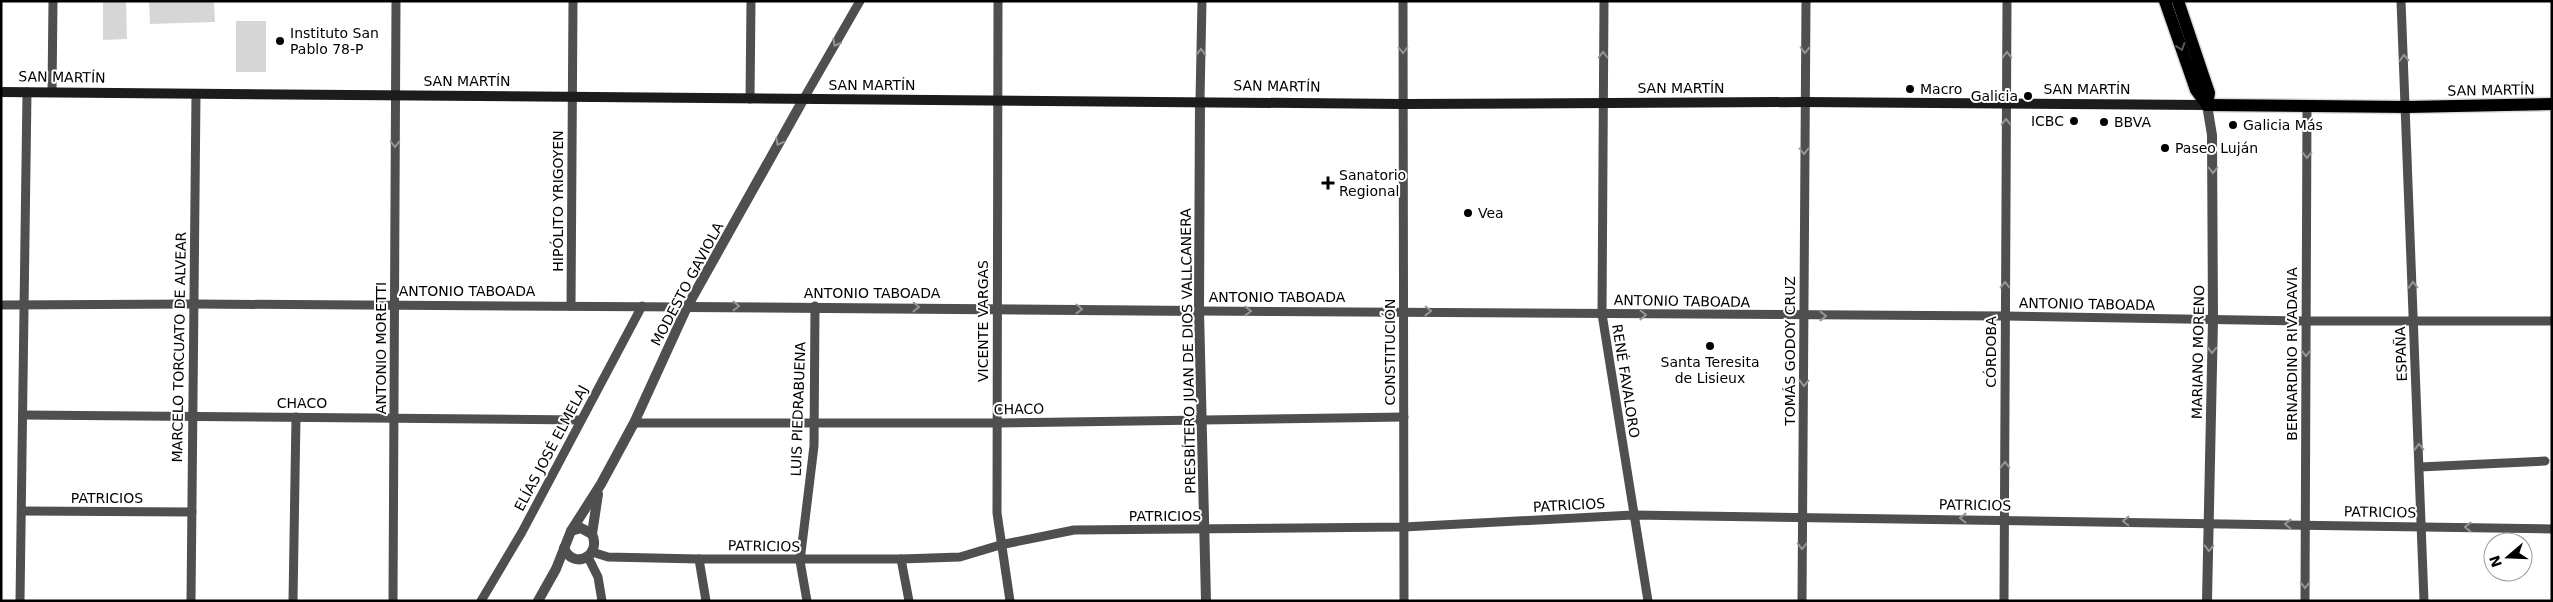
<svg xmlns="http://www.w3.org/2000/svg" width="2553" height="602" viewBox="0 0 2553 602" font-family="'DejaVu Sans',sans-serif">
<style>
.green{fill:#d6d6d6}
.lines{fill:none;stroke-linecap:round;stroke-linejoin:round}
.primary-casing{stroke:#dbdbdb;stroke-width:15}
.minor{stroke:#4f4f4f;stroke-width:9}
.tertiary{stroke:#4f4f4f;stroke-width:10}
.secondary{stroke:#1c1c1c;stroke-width:10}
.primary{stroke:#000;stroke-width:12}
.oneway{stroke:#959595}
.oneway2{stroke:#595959}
.poi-dot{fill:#000;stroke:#fff;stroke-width:2}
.labels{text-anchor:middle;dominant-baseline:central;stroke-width:4;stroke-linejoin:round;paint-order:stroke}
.poi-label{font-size:14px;fill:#000;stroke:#fff;text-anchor:start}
.street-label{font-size:14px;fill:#000;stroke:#fff}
</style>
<rect width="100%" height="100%" fill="#fff"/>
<g class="green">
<path d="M103 1H126L127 39 103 40Z"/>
<path d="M149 1H214L215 22 150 24Z"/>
<rect x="236" y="21" width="30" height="51"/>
</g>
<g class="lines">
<g class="primary-casing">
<g id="primary">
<path d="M2165 1 2196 90 2207 105"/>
<path d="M2178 1 2209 93 2207 105"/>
<path d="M2207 105 2407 107 2552 104"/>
</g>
</g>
<g class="minor">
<path d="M998 1 997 513 1010 601"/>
<path d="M1403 1 1404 601"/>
<path d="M1604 1 1602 314 1648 601"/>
<path d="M2401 1 2424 601"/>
<path d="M52 92 53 1"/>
<path d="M750 99 751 1"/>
<path d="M803 100 860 1"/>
<path d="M1200 100 1202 1"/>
<path d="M1 305 194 304 687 307"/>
<path d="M571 306 573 1"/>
<path d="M1199 311 2005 316 2306 321H2552"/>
<path d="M23 415 581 420"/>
<path d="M634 423H996L1404 417"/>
<path d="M2420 467 2545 461"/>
<path d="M22 511 192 512"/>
<path d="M592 552 608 557 699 559H901L960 557 1000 545 1074 530 1404 527 1633 515 2552 529"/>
<path d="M588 557 598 577 602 601"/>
<path d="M699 559 706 601"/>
<path d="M901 559 909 601"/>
<path d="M20 601 27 92"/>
<path d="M191 601 196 94"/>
<path d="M293 601 296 417"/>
<path d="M393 601 396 1"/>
<path d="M481 601 522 532 642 306"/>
<path d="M807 601 800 561 814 446 815 306"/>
<path d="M1802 601 1806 1"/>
<path d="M2004 601 2007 1"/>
<path d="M2305 601 2307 107"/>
</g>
<g class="tertiary">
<path d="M1200 100 1199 311 1206 601"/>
<path d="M2207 105 2212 135 2213 320 2207 601"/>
<path d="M687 307 1199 311"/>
<path d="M592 534 598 494"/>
<path d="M564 548C573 570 602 557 592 534L581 528 571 531"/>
<path d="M538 601 556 569 571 531 601 484 634 423 687 307 803 100"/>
</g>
<path class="secondary" d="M1 92 1403 104 1804 102 2207 105"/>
<use href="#primary" class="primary"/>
</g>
<defs><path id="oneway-chevron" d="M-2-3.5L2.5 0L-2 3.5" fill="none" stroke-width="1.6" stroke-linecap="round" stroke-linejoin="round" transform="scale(1.25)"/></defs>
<g class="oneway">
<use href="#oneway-chevron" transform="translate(836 43) rotate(120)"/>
<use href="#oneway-chevron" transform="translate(1403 50) rotate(90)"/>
<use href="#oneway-chevron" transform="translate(1805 50) rotate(91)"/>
<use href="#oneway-chevron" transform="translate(1201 52) rotate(-89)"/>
<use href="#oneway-chevron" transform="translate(1603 55) rotate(-90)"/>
<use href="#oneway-chevron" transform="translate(2007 55) rotate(-90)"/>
<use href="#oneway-chevron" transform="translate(2404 58) rotate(-93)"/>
<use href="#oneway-chevron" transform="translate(2006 122) rotate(-90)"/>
<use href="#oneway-chevron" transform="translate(779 142) rotate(119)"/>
<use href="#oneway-chevron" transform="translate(395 144) rotate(90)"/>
<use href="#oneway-chevron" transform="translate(1804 151) rotate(90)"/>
<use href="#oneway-chevron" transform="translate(2307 155) rotate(90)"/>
<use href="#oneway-chevron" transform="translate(2213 170) rotate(90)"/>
<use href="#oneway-chevron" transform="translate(2005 285) rotate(-90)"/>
<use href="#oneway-chevron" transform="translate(2413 285) rotate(-92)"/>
<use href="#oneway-chevron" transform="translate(736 306)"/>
<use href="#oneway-chevron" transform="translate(916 307) rotate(1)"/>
<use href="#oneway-chevron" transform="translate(1079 309) rotate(1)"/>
<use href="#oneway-chevron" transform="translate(1248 311)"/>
<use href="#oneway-chevron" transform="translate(1428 311) rotate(1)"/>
<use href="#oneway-chevron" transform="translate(1643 315) rotate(1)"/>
<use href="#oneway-chevron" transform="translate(1823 316)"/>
<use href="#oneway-chevron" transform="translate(2212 350) rotate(91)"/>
<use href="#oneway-chevron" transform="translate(2306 353) rotate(90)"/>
<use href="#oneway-chevron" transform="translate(1804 383) rotate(91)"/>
<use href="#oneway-chevron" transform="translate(2419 447) rotate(-92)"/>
<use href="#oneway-chevron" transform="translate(2005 465) rotate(-90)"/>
<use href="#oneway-chevron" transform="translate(1963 518) rotate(-179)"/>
<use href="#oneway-chevron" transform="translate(2126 521) rotate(-179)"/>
<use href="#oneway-chevron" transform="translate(2288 524) rotate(-179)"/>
<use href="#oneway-chevron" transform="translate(2468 527) rotate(-179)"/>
<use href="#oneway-chevron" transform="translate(1802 546) rotate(90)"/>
<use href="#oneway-chevron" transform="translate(2209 548) rotate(92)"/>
<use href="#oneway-chevron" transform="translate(2305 585) rotate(90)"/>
</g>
<use class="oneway2" href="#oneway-chevron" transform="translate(2181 47) rotate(71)"/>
<g class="poi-dot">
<circle cx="280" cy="41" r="5"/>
<circle cx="1910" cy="89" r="5"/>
<circle cx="2028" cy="96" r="5"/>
<circle cx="2074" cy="121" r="5"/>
<circle cx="2104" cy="122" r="5"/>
<circle cx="2233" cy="125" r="5"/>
<circle cx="2165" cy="148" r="5"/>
<path d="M1325.5 175.5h5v5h5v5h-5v5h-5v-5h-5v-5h5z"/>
<circle cx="1468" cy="213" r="5"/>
<circle cx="1710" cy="346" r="5"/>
</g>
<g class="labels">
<g class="poi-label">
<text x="290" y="33">Instituto San<tspan x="290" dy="16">Pablo 78-P</tspan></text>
<text x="1920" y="89">Macro</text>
<text x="2018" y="96" text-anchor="end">Galicia</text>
<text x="2064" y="121" text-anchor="end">ICBC</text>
<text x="2114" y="122">BBVA</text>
<text x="2243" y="125">Galicia Más</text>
<text x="2175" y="148">Paseo Luján</text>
<text x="1339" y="175">Sanatorio<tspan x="1339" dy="16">Regional</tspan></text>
<text x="1478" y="213">Vea</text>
<text x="1710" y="362" text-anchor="middle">Santa Teresita<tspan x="1710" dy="16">de Lisieux</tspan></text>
</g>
<g class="street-label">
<text transform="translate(62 77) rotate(1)">SAN MARTÍN</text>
<text x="467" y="81">SAN MARTÍN</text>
<text x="872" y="85">SAN MARTÍN</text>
<text transform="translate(1277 86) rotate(1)">SAN MARTÍN</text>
<text x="1681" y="88">SAN MARTÍN</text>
<text x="2087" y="89">SAN MARTÍN</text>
<text transform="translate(2491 90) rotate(-1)">SAN MARTÍN</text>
<text transform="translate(558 201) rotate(-90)">HIPÓLITO YRIGOYEN</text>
<text transform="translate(687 284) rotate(-62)">MODESTO GAVIOLA</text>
<text x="467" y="291">ANTONIO TABOADA</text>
<text x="872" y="293">ANTONIO TABOADA</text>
<text x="1277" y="297">ANTONIO TABOADA</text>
<text transform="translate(1682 301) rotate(1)">ANTONIO TABOADA</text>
<text transform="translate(2087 304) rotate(1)">ANTONIO TABOADA</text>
<text transform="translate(983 321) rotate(-90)">VICENTE VARGAS</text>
<text transform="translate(179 347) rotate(-89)">MARCELO TORCUATO DE ALVEAR</text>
<text transform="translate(381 348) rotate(-90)">ANTONIO MORETTI</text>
<text transform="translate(1188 351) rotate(-91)">PRESBÍTERO JUAN DE DIOS VALLCANERA</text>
<text transform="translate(1790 351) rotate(-90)">TOMÁS GODOY CRUZ</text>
<text transform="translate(1390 352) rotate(-90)">CONSTITUCIÓN</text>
<text transform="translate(1991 352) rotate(-90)">CÓRDOBA</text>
<text transform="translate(2198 352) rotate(-89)">MARIANO MORENO</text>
<text transform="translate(2292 354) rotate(-90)">BERNARDINO RIVADAVIA</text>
<text transform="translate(2401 354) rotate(-92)">ESPAÑA</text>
<text transform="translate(1626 381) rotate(81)">RENÉ FAVALORO</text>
<text x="302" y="403">CHACO</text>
<text transform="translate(798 409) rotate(-88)">LUIS PIEDRABUENA</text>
<text transform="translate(1019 409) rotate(-1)">CHACO</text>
<text transform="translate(551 448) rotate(-62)">ELÍAS JOSÉ ELMELAJ</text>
<text x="107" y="498">PATRICIOS</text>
<text transform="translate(1569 505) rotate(-3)">PATRICIOS</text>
<text transform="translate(1975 505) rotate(1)">PATRICIOS</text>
<text transform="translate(2380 512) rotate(1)">PATRICIOS</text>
<text x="1165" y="516">PATRICIOS</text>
<text transform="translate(764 546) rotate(1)">PATRICIOS</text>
</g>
</g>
<rect width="2553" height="602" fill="none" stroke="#000000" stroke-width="5"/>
<g transform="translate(2508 557) rotate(251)"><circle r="24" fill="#ffffff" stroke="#999999"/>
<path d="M0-4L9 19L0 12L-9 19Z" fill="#000000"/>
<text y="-8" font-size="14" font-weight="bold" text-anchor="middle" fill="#000000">N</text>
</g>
</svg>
